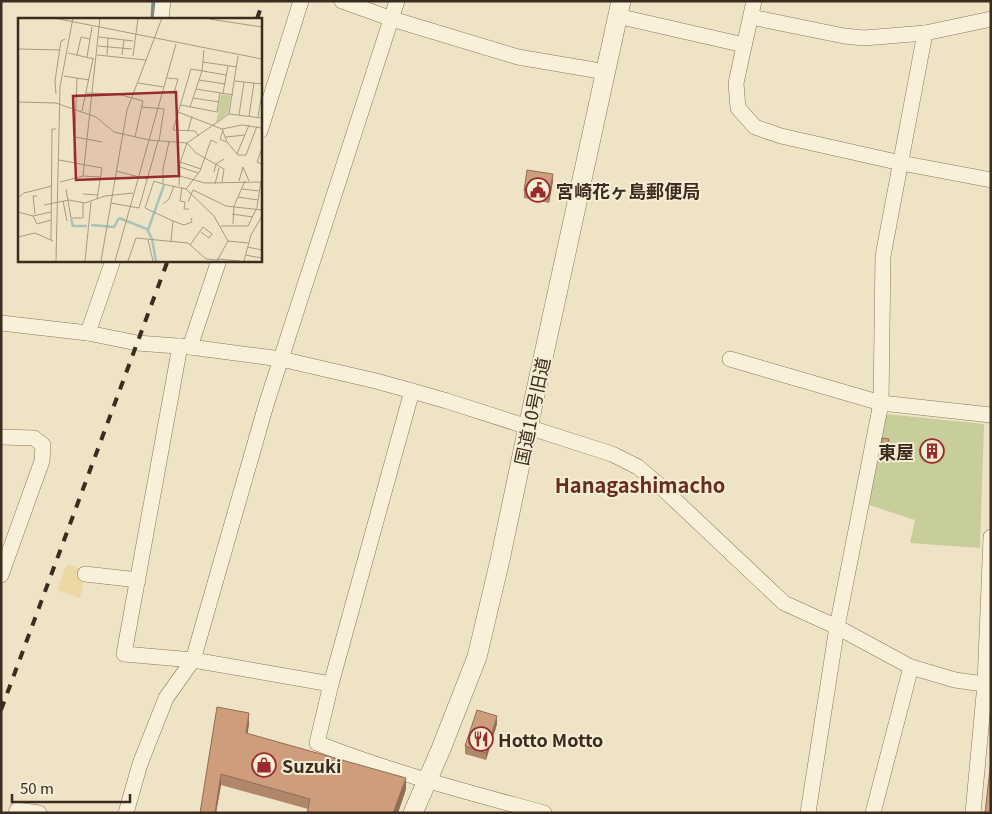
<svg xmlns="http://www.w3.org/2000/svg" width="992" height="814" viewBox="0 0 992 814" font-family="Georgia,'Noto Sans JP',serif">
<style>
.green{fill:#c8ce99}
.sand{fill:#ebd8a3}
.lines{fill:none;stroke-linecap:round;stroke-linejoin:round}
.stream{stroke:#6d9188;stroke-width:5}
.minor-casing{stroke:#8b745b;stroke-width:16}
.tertiary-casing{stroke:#8b745b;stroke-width:20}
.minor{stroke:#f9f0d9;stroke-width:15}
.tertiary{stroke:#f9f0d9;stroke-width:19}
.rail{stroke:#3b2c1f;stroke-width:4;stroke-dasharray:9 9;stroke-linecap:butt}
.wall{fill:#b1876a}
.shaded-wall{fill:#906e56}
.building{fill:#ce9d7b;stroke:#906e56}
.labels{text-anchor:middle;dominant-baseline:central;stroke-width:4;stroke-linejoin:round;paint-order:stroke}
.poi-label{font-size:18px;font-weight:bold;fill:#3b2c1f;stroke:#f6edd5;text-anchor:start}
.street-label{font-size:18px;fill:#3b2c1f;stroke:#f6edd5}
.quarter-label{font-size:20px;font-weight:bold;fill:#682d1e;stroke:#f6edd5}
.inset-river{fill:none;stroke:#a7c3ba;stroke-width:2.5}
.inset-road{fill:none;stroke:#a79a83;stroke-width:1}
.view{fill:#9b2a2b;fill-opacity:0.15;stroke:#9b2a2b;stroke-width:2.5}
.inset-edge{fill:none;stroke:#3b2c1f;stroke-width:2.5}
</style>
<rect width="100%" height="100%" fill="#efe3c6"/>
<path class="green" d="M886 414 984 424 980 548 910 543 915 520 869 505Z"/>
<path class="sand" d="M67 564 86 571 80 598 57 590Z"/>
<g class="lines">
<path class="stream" d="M153 19 154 1"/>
<g class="minor-casing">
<g id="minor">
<path d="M342 1 392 19 518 57 606 72"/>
<path d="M754 1 736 83 738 108 755 127 781 136 901 163 991 180"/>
<path d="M617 16 744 45"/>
<path d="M751 17 844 36 864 38 925 33 991 19"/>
<path d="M161 19 163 1"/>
<path d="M260 131 301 1"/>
<path d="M1 323 88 333 137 343 190 347 281 359 376 381 412 391 447 401 612 454 638 467 659 485 784 603 837 627 911 667 955 680 991 685"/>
<path d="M88 333 113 260"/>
<path d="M180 346 124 654 193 660 331 684"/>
<path d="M190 347 219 260"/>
<path d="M730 359 881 403 991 415"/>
<path d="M412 391 331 684 317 743C390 772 468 792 544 813"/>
<path d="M1 437 34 438 43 445 42 461 1 575"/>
<path d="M85 574 138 580"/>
<path d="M16 813 17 810 39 813"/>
<path d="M126 813 140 764 166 698 193 660 266 405 397 1"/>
<path d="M808 813 837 627 881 403 883 256 925 33"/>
<path d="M873 813 911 667"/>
<path d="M973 813 985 684 991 537"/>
</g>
</g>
<g class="tertiary-casing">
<path id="tertiary" d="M413 813 441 749 477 657 500 560 528 427 621 1"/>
</g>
<use href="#minor" class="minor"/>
<use href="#tertiary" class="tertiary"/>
<g class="rail">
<path d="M257 19 263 1"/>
<path d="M1 710 168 260"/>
</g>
</g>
<g class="wall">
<path d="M553 181 549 203 524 198V191Z"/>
<path d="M889 443 887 456 880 455V451Z"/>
<path d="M928 443 937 444 936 455 927 454Z"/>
<path d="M217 707 249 724 247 734 406 789 398 813H307L308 809 221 785 216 813H200Z"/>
<path d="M497 724 486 760 465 754V746Z"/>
</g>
<g class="shaded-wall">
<path d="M553 174V181L549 203V195Z"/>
<path d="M249 713V724L246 744V733Z"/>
<path d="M497 716V724L486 760V753Z"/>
<path d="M221 774V785L216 813H215Z"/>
<path d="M406 778V789L398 813H393Z"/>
</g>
<g class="building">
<path d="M527 170 553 174 549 195 524 191Z"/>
<path d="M882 438 889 439 887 452 880 451Z"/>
<path d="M928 443 937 444 936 451 927 450Z"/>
<path d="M217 707 249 713 246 733 406 778 393 813H307L310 799 221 774 215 813H200Z"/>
<path d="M477 710 497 716 486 753 465 746Z"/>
<path d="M991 760V813H985Z"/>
</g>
<defs>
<g id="civic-ring" transform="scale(1.25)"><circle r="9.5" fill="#f6edd5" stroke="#9b2a2b" stroke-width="1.5"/><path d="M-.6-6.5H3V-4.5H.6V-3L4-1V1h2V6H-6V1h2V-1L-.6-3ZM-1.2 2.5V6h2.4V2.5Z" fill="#9b2a2b"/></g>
<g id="building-ring" transform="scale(1.25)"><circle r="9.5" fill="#f6edd5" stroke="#9b2a2b" stroke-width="1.5"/><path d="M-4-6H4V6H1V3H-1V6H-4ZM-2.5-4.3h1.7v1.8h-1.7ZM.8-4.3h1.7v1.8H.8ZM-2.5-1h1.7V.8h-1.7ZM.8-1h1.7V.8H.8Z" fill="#9b2a2b"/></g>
<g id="restaurant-ring" transform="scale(1.25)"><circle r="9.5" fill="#f6edd5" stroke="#9b2a2b" stroke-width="1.5"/><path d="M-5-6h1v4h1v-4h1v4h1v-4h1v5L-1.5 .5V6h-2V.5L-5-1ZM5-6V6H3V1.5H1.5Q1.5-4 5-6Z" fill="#9b2a2b"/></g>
<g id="shop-ring" transform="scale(1.25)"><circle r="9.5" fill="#f6edd5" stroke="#9b2a2b" stroke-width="1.5"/><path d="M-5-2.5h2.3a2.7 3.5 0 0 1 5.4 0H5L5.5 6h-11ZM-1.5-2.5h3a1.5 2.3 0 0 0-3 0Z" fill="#9b2a2b"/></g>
</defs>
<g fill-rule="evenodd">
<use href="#civic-ring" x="538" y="190"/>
<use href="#building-ring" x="932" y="451"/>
<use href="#restaurant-ring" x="481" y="739"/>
<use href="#shop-ring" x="264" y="765"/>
</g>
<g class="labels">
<g class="poi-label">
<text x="556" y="190">宮崎花ヶ島郵便局</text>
<text x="914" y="451" text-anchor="end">東屋</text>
<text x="498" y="739">Hotto Motto</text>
<text x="282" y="765">Suzuki</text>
</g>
<g class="street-label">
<text transform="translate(531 411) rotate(-78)">国道10号旧道</text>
</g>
<g class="quarter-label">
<text x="640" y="484">Hanagashimacho</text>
</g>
</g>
<g transform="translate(18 18)">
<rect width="244" height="244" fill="#efe3c6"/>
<path d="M203 76 213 78 210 95 198 105Z" fill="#c8ce99"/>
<path class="inset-river" d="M101 200 129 211 134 221 138 243M53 201 55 208H69M73 207 96 209 101 200M130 212 146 167"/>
<path class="inset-road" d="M36 0 244 41M191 1 244 9M81 19 115 23M80 28 114 31M0 31 42 32M50 35 76 41M59 37 63 19 72 21M79 37 128 42M89 37 90 20M104 37 106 22M115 38 120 0M69 39 74 9M185 44 219 49M46 58 71 62M181 62 207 66M217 63 244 66M120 65 146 69M178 71 215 77M145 74 156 75 160 61 149 60M68 75 100 76 125 83 117 119M205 75 210 48M38 76 37 63 43 23 47 21M175 80 201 84M0 84 38 85 78 99 96 114 131 122 169 125 211 96 220 38M163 87 199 94 202 75M124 89 146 91 141 123M172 89 184 53 186 32M64 93 75 41M160 94 204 111 209 124 220 137H228L239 108M211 96 244 100M221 97 226 64M231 98 236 65M240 99 244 75M204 111 224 107 244 110M205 112 202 121 208 124M170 113 174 98M181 118 177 113 155 112 173 51 208 57M57 119 84 124M208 119 227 117M151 124 145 151V166L168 171 196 198 210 223M169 125 178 135 206 151 204 164M244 130 239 144 244 146M219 136 231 107M41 142 84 150 79 181M56 143 59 60M162 144 183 151M162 149 180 155M98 153 129 161M196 154 198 146 206 141M65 158 82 0M162 158 187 165 244 164M221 163 225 149 231 163M42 164 65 158 83 159M145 166 136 163 127 190 155 203 153 223M197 166 201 150M161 168 162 145 169 125M164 169 162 183 167 184 166 191H171M48 171 53 200H65V185M168 171 182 153 193 122 199 125M224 171 241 173M65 176 80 177M220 179 240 182M0 180 6 175 34 168M45 183 49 203M170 184 175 172 208 188 244 192M93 185 121 190 140 123M145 186 151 181 156 168M26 187 51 182 67 185 87 178 115 175M0 194 15 198 33 194M17 196 15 178H19M214 196 235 199M15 198 19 206 33 202M155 203 166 207 174 204 173 200M215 206 216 188 227 163M203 208H230L239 189 243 163M0 219 17 215 35 223M33 222 34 111H38M130 222 135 243M210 223 230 225M172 227 185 209 194 216 191 220 183 214M229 229 244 232M227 237 244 240M199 241 222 243M38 243 42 69 55 0M67 243 73 184M83 243 109 92 144 0M97 243 158 26M110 243 118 220 170 225 188 241 199 242M199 243 210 223M226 243 233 217 244 198"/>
<path class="view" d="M158 74 161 158 58 162 55 78Z"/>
<rect width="244" height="244" class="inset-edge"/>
</g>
<rect width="992" height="814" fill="none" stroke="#3b2c1f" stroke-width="5"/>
<path d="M12 794v8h118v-8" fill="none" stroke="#3b2c1f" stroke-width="2.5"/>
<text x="20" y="794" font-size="15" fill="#3b2c1f" stroke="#f6edd5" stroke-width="4" paint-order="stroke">50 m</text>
</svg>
